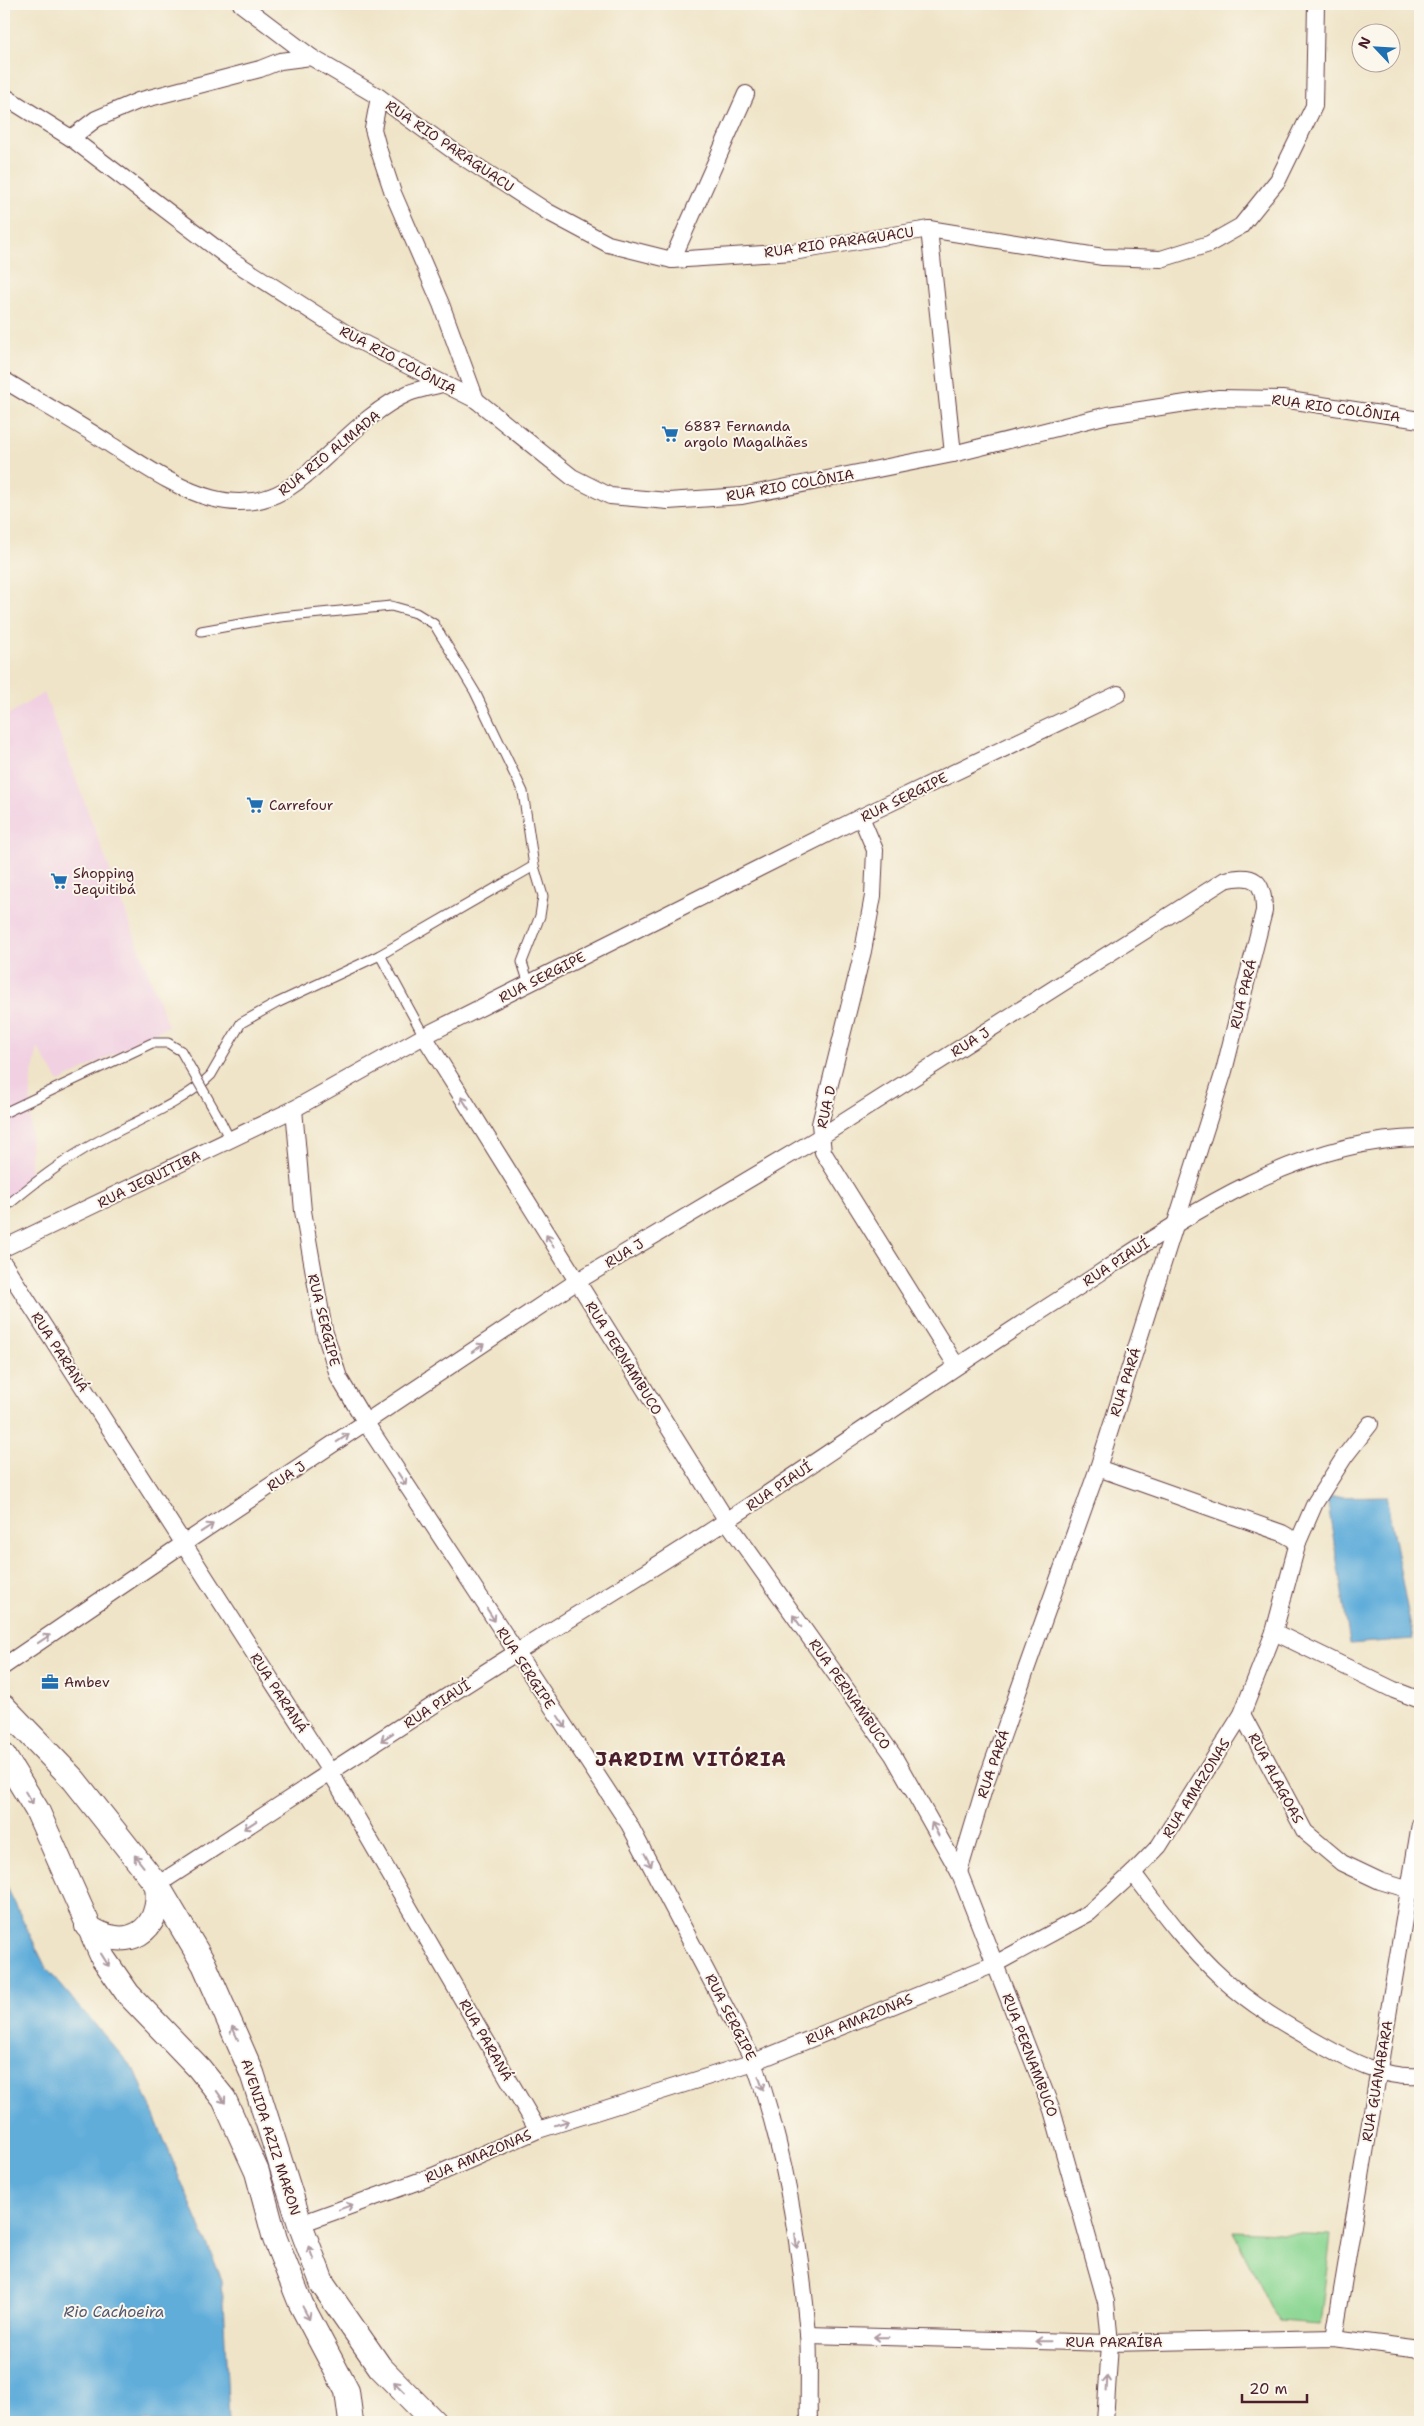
<svg xmlns="http://www.w3.org/2000/svg" width="1424" height="2426" viewBox="0 0 1424 2426" font-family="'Shantell Sans',sans-serif">
<style>
.built{fill:#f1d0e2}
.green{fill:#8dd794;stroke:#6c7b60}
.water{fill:#61adda;stroke:#566682}
.lines{fill:none;stroke-linecap:round;stroke-linejoin:round}
.service-casing{stroke:#633d42;stroke-width:11}
.minor-casing{stroke:#633d42;stroke-width:18}
.secondary-casing{stroke:#633d42;stroke-width:26}
.service{stroke:#fff;stroke-width:9}
.minor{stroke:#fff;stroke-width:16}
.secondary{stroke:#fff;stroke-width:24}
.service-bridge-casing{stroke:#633d42;stroke-width:11;stroke-linecap:butt}
.service-bridge{stroke:#fff;stroke-width:9}
.oneway{stroke:#ae9aa0}
.labels{text-anchor:middle;dominant-baseline:central;stroke-width:4;stroke-linejoin:round;paint-order:stroke}
.street-label{font-size:14px;fill:#4a1f2b;stroke:#fbf7ec}
.poi-label{font-size:14px;fill:#4a1f2b;stroke:#fbf7ec;text-anchor:start}
.water-label{font-size:15px;font-style:italic;fill:#535871;stroke:#fbf7ec}
.district-label{font-size:19px;font-weight:bold;letter-spacing:1px;fill:#4a1f2b;stroke:#fbf7ec}
</style>
<rect width="100%" height="100%" fill="#fbf7ec"/>
<filter id="ink" filterUnits="userSpaceOnUse"><feTurbulence type="fractalNoise" baseFrequency=".02" numOctaves="2"/><feDisplacementMap in="SourceGraphic" scale="10" xChannelSelector="R" yChannelSelector="G"/><feConvolveMatrix kernelMatrix="1 2 1 2 8 2 1 2 1" color-interpolation-filters="sRGB"/></filter>
<filter id="wash" filterUnits="userSpaceOnUse"><feTurbulence type="fractalNoise" baseFrequency=".0096" numOctaves="4" result="noise"/><feDisplacementMap in="SourceGraphic" scale="20" xChannelSelector="R" yChannelSelector="G"/><feGaussianBlur stdDeviation="1.12" result="paint"/><feColorMatrix in="noise" values="0 0 0 0 0 0 0 0 0 0 0 0 0 0 0 0 0 1.4 0 .05"/><feComposite in="paint" operator="in"/></filter>
<g filter="url(#wash)">
<rect width="100%" height="100%" fill="#efe4c7"/>
<path class="built" d="M44 693 168 1026 59 1082 38 1048 31 1079 30 1173 4 1209V717Z"/>
<path class="green" d="M1233 2231 1331 2235 1320 2324 1278 2321Z"/>
<g class="water">
<path d="M1386 1496 1413 1639 1350 1644 1327 1497Z"/>
<path d="M4 1881 46 1968 136 2072 222 2280 229 2422H4Z"/>
</g>
</g>
<g filter="url(#ink)">
<g class="lines">
<g class="service-casing">
<g id="service">
<path d="M380 955 424 1036"/>
<path d="M529 984 522 962 540 916 543 896 534 866"/>
<path d="M4 1113 152 1043H168L181 1051"/>
<path d="M221 1122 230 1140"/>
<path d="M4 1208C33 1184 62 1161 95 1143 129 1124 184 1103 211 1075L241 1023 277 1003 380 955 534 866 523 792 475 692 434 624 416 613 391 606 280 617 201 631"/>
</g>
</g>
<g class="minor-casing">
<g id="minor">
<path d="M241 4 311 57 379 97 455 152 548 212 608 244 672 260 793 252 929 229 1103 257 1161 259 1209 244 1241 226 1278 180 1314 106 1316 4"/>
<path d="M4 96 71 138 233 261 355 339 476 400 572 477 610 496 668 501 742 496 953 454 1108 415 1219 398 1282 399 1420 420"/>
<path d="M379 97 373 129 379 151 393 193 441 304 476 400"/>
<path d="M71 138 96 119 138 101 260 69 280 61 311 57"/>
<path d="M929 229 953 454"/>
<path d="M672 260 746 94"/>
<path d="M4 380C40 402 76 422 111 445 170 482 237 533 302 478 335 451 369 410 409 393 419 389 431 387 442 384"/>
<path d="M861 817 875 850 873 896 863 951 820 1124 823 1152 956 1365"/>
<path d="M424 1036 727 1521 893 1755 959 1872 1052 2110 1106 2302 1110 2343 1105 2422"/>
<path d="M294 1109 303 1211 324 1330 339 1378 366 1423 629 1824 754 2062C785 2149 800 2243 808 2334 810 2363 808 2393 809 2422"/>
<path d="M4 1248 294 1109 424 1036 861 817 1118 694"/>
<path d="M4 1264 331 1773 538 2130"/>
<path d="M1098 1468 1282 1533 1298 1542"/>
<path d="M1274 1632 1394 1690 1420 1700"/>
<path d="M4 1666 183 1544 576 1282 820 1137 1225 880C1254 873 1264 880 1264 911L1224 1071 1098 1468 987 1779 959 1872"/>
<path d="M1242 1714 1305 1832 1342 1863 1380 1881 1410 1890H1420"/>
<path d="M1133 1873C1161 1910 1188 1947 1222 1978 1251 2005 1286 2025 1320 2044 1350 2061 1384 2079 1420 2076"/>
<path d="M157 1885C278 1807 397 1727 519 1651 588 1607 658 1566 726 1521 838 1448 947 1371 1060 1299 1167 1230 1288 1139 1420 1138"/>
<path d="M300 2224 433 2176 538 2130 754 2062 995 1964 1089 1913 1133 1873 1159 1846 1242 1714 1274 1632 1298 1542 1315 1503 1345 1456 1370 1424"/>
<path d="M808 2335 1110 2343 1334 2338 1420 2349"/>
<path d="M1334 2338 1420 1824"/>
</g>
</g>
<g class="secondary-casing">
<g id="secondary">
<path d="M4 1707 74 1780 157 1885 204 1964 252 2073 300 2224 323 2285 380 2367 434 2422"/>
<path d="M4 1756 37 1810 103 1958 128 1994 199 2068 224 2099 257 2172 275 2239 301 2304 347 2391 351 2422"/>
<path d="M87 1926C126 1954 163 1932 157 1885"/>
</g>
</g>
<use href="#service" class="service"/>
<use href="#minor" class="minor"/>
<use href="#secondary" class="secondary"/>
<g class="service-bridge-casing">
<path id="service-bridge" d="M181 1051 221 1122"/>
</g>
<use href="#service-bridge" class="service-bridge"/>
</g>
<defs><path id="oneway-shaft" d="M-6 0H5M1.5-3L5.5 0L1.5 3" fill="none" stroke-width="1.6" stroke-linecap="round" stroke-linejoin="round" transform="scale(1.25)"/></defs>
<g class="oneway">
<use href="#oneway-shaft" transform="translate(465 1103) rotate(-122)"/>
<use href="#oneway-shaft" transform="translate(550 1241) rotate(-122)"/>
<use href="#oneway-shaft" transform="translate(478 1348) rotate(-34)"/>
<use href="#oneway-shaft" transform="translate(343 1438) rotate(-33)"/>
<use href="#oneway-shaft" transform="translate(402 1479) rotate(57)"/>
<use href="#oneway-shaft" transform="translate(207 1528) rotate(-33)"/>
<use href="#oneway-shaft" transform="translate(491 1615) rotate(57)"/>
<use href="#oneway-shaft" transform="translate(797 1621) rotate(-125)"/>
<use href="#oneway-shaft" transform="translate(44 1639) rotate(-34)"/>
<use href="#oneway-shaft" transform="translate(562 1722) rotate(56)"/>
<use href="#oneway-shaft" transform="translate(387 1737) rotate(147)"/>
<use href="#oneway-shaft" transform="translate(29 1798) rotate(59)"/>
<use href="#oneway-shaft" transform="translate(250 1825) rotate(147)"/>
<use href="#oneway-shaft" transform="translate(935 1829) rotate(-119)"/>
<use href="#oneway-shaft" transform="translate(648 1860) rotate(62)"/>
<use href="#oneway-shaft" transform="translate(139 1861) rotate(-128)"/>
<use href="#oneway-shaft" transform="translate(105 1960) rotate(58)"/>
<use href="#oneway-shaft" transform="translate(235 2033) rotate(-114)"/>
<use href="#oneway-shaft" transform="translate(761 2083) rotate(70)"/>
<use href="#oneway-shaft" transform="translate(221 2097) rotate(55)"/>
<use href="#oneway-shaft" transform="translate(562 2123) rotate(-18)"/>
<use href="#oneway-shaft" transform="translate(346 2207) rotate(-20)"/>
<use href="#oneway-shaft" transform="translate(796 2241) rotate(83)"/>
<use href="#oneway-shaft" transform="translate(311 2253) rotate(-111)"/>
<use href="#oneway-shaft" transform="translate(306 2313) rotate(62)"/>
<use href="#oneway-shaft" transform="translate(881 2337) rotate(-179)"/>
<use href="#oneway-shaft" transform="translate(1043 2341) rotate(-179)"/>
<use href="#oneway-shaft" transform="translate(1107 2383) rotate(-87)"/>
<use href="#oneway-shaft" transform="translate(399 2387) rotate(-134)"/>
</g>
</g>
<defs>
<g id="supermarket-bare" transform="scale(1.35)"><path d="M-6-5.5h2.5l.6 2H6L4.5 2H-2.5L-4.4-4H-6ZM-1.5 3.2a1.3 1.3 0 1 0 .1 0ZM3 3.2a1.3 1.3 0 1 0 .1 0Z" fill="#1f6fb2" stroke="#fbf7ec" stroke-width="2.5" paint-order="stroke"/></g>
<g id="office-bare" transform="scale(1.35)"><path d="M-6-3h4V-5.5h4V-3h4V5H-6ZM-1-4.5V-3h2v-1.5ZM-6 0V1H6V0Z" fill="#1f6fb2" stroke="#fbf7ec" stroke-width="2.5" paint-order="stroke"/></g>
</defs>
<g fill-rule="evenodd">
<use href="#supermarket-bare" x="670" y="434"/>
<use href="#supermarket-bare" x="255" y="805"/>
<use href="#supermarket-bare" x="59" y="881"/>
<use href="#office-bare" x="50" y="1682"/>
</g>
<g class="labels">
<g class="street-label">
<text transform="translate(450 146) rotate(34)">RUA RIO PARAGUACU</text>
<text transform="translate(839 242) rotate(-8)">RUA RIO PARAGUACU</text>
<text transform="translate(398 360) rotate(28)">RUA RIO COLÔNIA</text>
<text transform="translate(1336 408) rotate(8)">RUA RIO COLÔNIA</text>
<text transform="translate(329 453) rotate(-39)">RUA RIO ALMADA</text>
<text transform="translate(790 485) rotate(-10)">RUA RIO COLÔNIA</text>
<text transform="translate(904 797) rotate(-26)">RUA SERGIPE</text>
<text transform="translate(542 977) rotate(-27)">RUA SERGIPE</text>
<text transform="translate(1243 994) rotate(-76)">RUA PARÁ</text>
<text transform="translate(970 1042) rotate(-32)">RUA J</text>
<text transform="translate(826 1107) rotate(-77)">RUA D</text>
<text transform="translate(149 1179) rotate(-26)">RUA JEQUITIBA</text>
<text transform="translate(624 1253) rotate(-31)">RUA J</text>
<text transform="translate(1116 1262) rotate(-33)">RUA PIAUÍ</text>
<text transform="translate(324 1320) rotate(76)">RUA SERGIPE</text>
<text transform="translate(60 1352) rotate(57)">RUA PARANÁ</text>
<text transform="translate(624 1358) rotate(58)">RUA PERNAMBUCO</text>
<text transform="translate(1125 1382) rotate(-72)">RUA PARÁ</text>
<text transform="translate(286 1476) rotate(-33)">RUA J</text>
<text transform="translate(779 1486) rotate(-34)">RUA PIAUÍ</text>
<text transform="translate(526 1668) rotate(57)">RUA SERGIPE</text>
<text transform="translate(279 1693) rotate(57)">RUA PARANÁ</text>
<text transform="translate(850 1694) rotate(55)">RUA PERNAMBUCO</text>
<text transform="translate(437 1704) rotate(-33)">RUA PIAUÍ</text>
<text transform="translate(993 1764) rotate(-71)">RUA PARÁ</text>
<text transform="translate(1276 1778) rotate(62)">RUA ALAGOAS</text>
<text transform="translate(1196 1788) rotate(-58)">RUA AMAZONAS</text>
<text transform="translate(731 2017) rotate(63)">RUA SERGIPE</text>
<text transform="translate(859 2019) rotate(-22)">RUA AMAZONAS</text>
<text transform="translate(486 2040) rotate(60)">RUA PARANÁ</text>
<text transform="translate(1030 2055) rotate(69)">RUA PERNAMBUCO</text>
<text transform="translate(1377 2081) rotate(-80)">RUA GUANABARA</text>
<text transform="translate(271 2137) rotate(72)">AVENIDA AZIZ MARON</text>
<text transform="translate(478 2156) rotate(-23)">RUA AMAZONAS</text>
<text x="1114" y="2342">RUA PARAÍBA</text>
</g>
<g class="poi-label">
<text x="684" y="426">6887 Fernanda<tspan x="684" dy="16">argolo Magalhães</tspan></text>
<text x="269" y="805">Carrefour</text>
<text x="73" y="873">Shopping<tspan x="73" dy="16">Jequitibá</tspan></text>
<text x="64" y="1682">Ambev</text>
</g>
<g class="water-label">
<text x="114" y="2312">Rio Cachoeira</text>
</g>
<g class="district-label">
<text x="691" y="1759">JARDIM VITÓRIA</text>
</g>
</g>
<rect width="1424" height="2426" fill="none" stroke="#fbf7ec" stroke-width="20"/>
<g transform="translate(1376 48) rotate(295)"><circle r="24" fill="#fbf7ec" stroke="#b4a19f"/>
<path d="M0-4L9 19L0 12L-9 19Z" fill="#1f6fb2"/>
<text y="-8" font-size="14" font-weight="bold" text-anchor="middle" fill="#4a1f2b">N</text>
</g>
<path d="M1242 2394v8h65v-8" fill="none" stroke="#4a1f2b" stroke-width="2.5"/>
<text x="1249" y="2394" font-size="15" fill="#4a1f2b" stroke="#fbf7ec" stroke-width="4" paint-order="stroke">20 m</text>
</svg>
